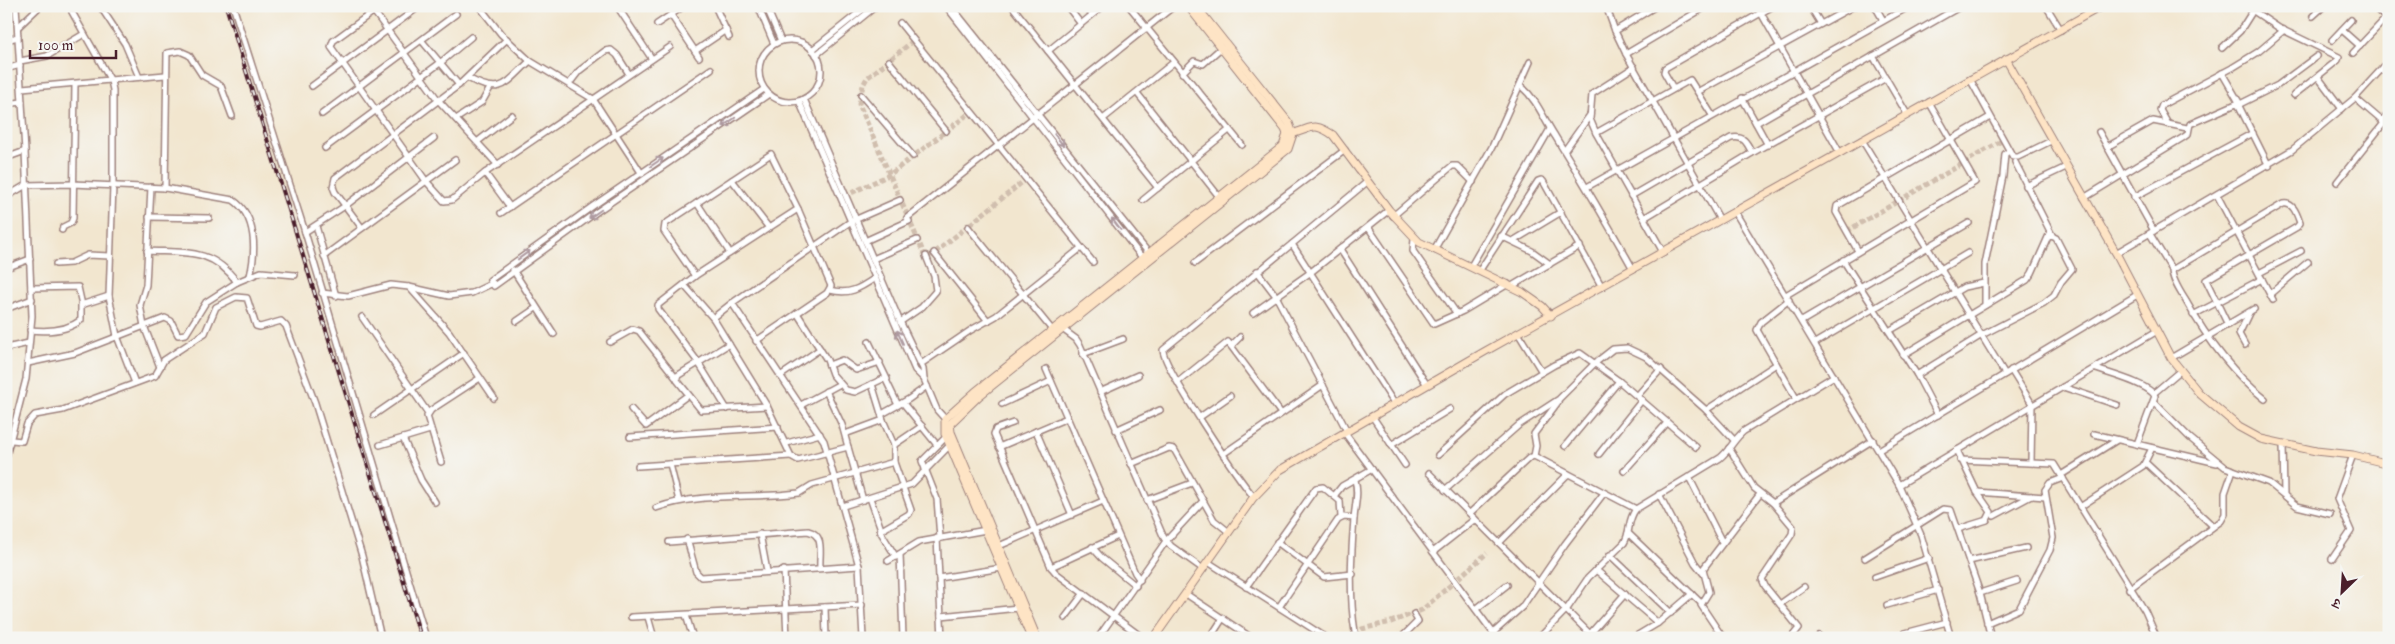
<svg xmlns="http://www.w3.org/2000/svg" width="2395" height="644" viewBox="0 0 2395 644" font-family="'IM FELL Double Pica','Noto Serif Devanagari',serif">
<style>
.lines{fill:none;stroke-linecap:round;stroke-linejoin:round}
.street-tunnel{stroke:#d0beae;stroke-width:5;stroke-dasharray:5 2.5;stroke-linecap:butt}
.street-casing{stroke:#9e827d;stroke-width:8}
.secondary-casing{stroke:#9e827d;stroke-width:9}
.street{stroke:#fff;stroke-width:5}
.secondary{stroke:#fee4c5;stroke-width:7}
.rail-casing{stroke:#4a1f2b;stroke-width:4}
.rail{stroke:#f6f6f2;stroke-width:2;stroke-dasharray:5.5;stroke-linecap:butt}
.oneway{stroke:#ae9aa0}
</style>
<rect width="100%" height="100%" fill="#f6f6f2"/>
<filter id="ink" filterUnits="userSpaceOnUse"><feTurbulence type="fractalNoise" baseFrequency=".02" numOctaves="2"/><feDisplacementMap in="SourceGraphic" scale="10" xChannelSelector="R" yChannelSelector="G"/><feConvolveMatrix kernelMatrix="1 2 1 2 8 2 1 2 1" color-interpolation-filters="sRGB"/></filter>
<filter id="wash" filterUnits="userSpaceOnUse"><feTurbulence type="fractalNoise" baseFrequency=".0096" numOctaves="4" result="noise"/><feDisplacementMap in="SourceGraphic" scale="20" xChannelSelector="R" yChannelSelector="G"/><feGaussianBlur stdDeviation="1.12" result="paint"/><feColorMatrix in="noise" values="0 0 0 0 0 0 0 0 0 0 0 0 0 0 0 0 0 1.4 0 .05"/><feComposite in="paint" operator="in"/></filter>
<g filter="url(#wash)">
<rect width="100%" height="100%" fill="#f2e6cf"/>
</g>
<g filter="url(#ink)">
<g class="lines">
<g class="street-tunnel">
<path d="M913 41 867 78 863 85 859 104 924 254 932 255 1025 180"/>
<path d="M845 196 889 175 971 112"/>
<path d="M1847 231 2003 140"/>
<path d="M1349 638 1362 629 1391 622 1422 610 1487 553"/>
</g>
<g class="street-casing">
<g id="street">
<path d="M100 6 125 44 139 77"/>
<path d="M233 6 305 232 426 638"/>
<path d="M370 6 438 100 498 165"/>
<path d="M381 6 333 41 331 47 426 181 444 201 452 200 485 173"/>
<path d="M479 6 501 34 530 61 593 99 642 174"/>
<path d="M617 6 652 59"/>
<path d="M715 6 729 37"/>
<path d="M758 6 774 44"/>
<path d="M766 6 781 41"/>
<path d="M946 6 1144 260"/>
<path d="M951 6 1151 256"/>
<path d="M1012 6 1158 188"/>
<path d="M1067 6 1081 24"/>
<path d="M1129 6 1242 145"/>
<path d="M1606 6 1615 31"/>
<path d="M1656 6 1615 31 1626 54 1720 220"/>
<path d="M1757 6 1840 153"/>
<path d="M1810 6 1821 24"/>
<path d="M1875 6 1883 20"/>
<path d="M2046 6 2061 30"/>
<path d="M2246 6 2279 28 2339 57 2338 60 2294 95"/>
<path d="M2373 6 2389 21"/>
<path d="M72 12 111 81 113 90V186L109 296 117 336 135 383"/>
<path d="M671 15 699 57"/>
<path d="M2313 16 2324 6"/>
<path d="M900 23 1093 262"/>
<path d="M657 24 684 6"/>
<path d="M18 27 40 6"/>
<path d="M2342 30 2360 46"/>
<path d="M6 40 18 37"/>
<path d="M2332 40 2351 20"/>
<circle cx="790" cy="71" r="31"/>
<path d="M422 41 459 85"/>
<path d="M2222 48 2240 31 2252 12"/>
<path d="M812 50 867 6"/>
<path d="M695 51 726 30"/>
<path d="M1048 51 1103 6"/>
<path d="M2353 53 2386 18"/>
<path d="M1626 54 1707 6"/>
<path d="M816 55 876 6"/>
<path d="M1873 56 1907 114"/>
<path d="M20 61 47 56 84 34"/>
<path d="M889 61 946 131"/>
<path d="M6 69 20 65"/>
<path d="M1182 73 1194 61 1203 64 1221 48"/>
<path d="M2222 73 2240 104"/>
<path d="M2318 77 2342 109"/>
<path d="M468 78C502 97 506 83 530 61"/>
<path d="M1970 79 2013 157H2018L2051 141"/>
<path d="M569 84 579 71 605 51 611 50 617 55 629 74"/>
<path d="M312 86 420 6"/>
<path d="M1521 86C1538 101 1543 118 1555 136 1582 180 1608 224 1633 269"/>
<path d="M22 88 165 75"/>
<path d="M1673 88 1664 72 1665 68 1773 6"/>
<path d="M764 89 593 206 490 280 494 286 598 211 769 94"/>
<path d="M1699 91 1854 6"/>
<path d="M1137 93 1221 199"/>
<path d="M861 95 913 156"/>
<path d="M1742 98 1768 145"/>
<path d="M2355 98 2389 127"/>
<path d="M804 99 898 317 923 369 924 379 937 410 946 420"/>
<path d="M799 101 915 370 923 378"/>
<path d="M6 104 22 102"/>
<path d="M2238 105 2278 85 2317 56"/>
<path d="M322 114 456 14"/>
<path d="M456 119 482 102 490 88"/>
<path d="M1103 119 1174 62"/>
<path d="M2382 121 2389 112"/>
<path d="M1756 123 1961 6"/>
<path d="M2168 124 2160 110 2162 105 2232 68 2258 52 2284 30"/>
<path d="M2099 132 2154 231"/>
<path d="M1596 133 1590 119 1592 94 1634 67"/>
<path d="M1862 140 2005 374"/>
<path d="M477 142 512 115"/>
<path d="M2107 147 2153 121 2187 128"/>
<path d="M325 148 440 63 471 37"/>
<path d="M1565 150 1590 115"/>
<path d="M6 158 25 151"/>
<path d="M2015 162 2052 235"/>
<path d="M732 180 769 228"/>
<path d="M2337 182 2384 123"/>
<path d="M2026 186 2066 167"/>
<path d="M151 187 146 285 140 305 144 326 160 367"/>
<path d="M1587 187 1910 6"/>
<path d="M165 188 167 53 180 51 189 55 202 75 221 86 232 116"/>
<path d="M2217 195 2273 300"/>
<path d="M1631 196 1731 138C1744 135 1747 143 1752 153"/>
<path d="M6 197 26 185 72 184 165 188 233 200C257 216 256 251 250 276"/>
<path d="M2134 197 2253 133"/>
<path d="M2084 198 2184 137 2188 134 2190 124 2236 104 2239 106 2269 166"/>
<path d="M1143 200 1229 130"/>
<path d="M697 203 730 253"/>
<path d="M510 207 485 173 670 47"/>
<path d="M1735 212 1899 485 1921 535 1951 638"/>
<path d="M501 213 711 69"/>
<path d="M1393 216 1452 166H1457L1473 182"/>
<path d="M149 217 209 218"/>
<path d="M907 218 1174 6"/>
<path d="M1644 218 1752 153 1886 78"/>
<path d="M316 226 336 296"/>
<path d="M968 227 1053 331"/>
<path d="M1368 227 1434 324 1463 311 1508 284"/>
<path d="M362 228 335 192 333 187 335 178 459 85 507 39"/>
<path d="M62 230 63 227 71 223 73 218 75 84"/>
<path d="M305 232 345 206 434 138"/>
<path d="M2150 234 2172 270"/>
<path d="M1501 236 1532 251 1550 264"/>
<path d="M1414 239 1413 251 1457 314"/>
<path d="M865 241 909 221"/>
<path d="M1513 241 1561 212"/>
<path d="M1292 244 1367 182"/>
<path d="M1340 249 1427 385"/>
<path d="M1434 250 1492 147 1530 62"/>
<path d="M147 251C186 253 212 248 237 282"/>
<path d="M1858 251 1836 212 1837 206 1990 117"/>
<path d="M1663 252 1596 133 1690 80 1712 115"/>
<path d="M934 253 988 321"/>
<path d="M2116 253 2292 150 2355 98 2389 61"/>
<path d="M324 256 455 160"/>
<path d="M873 259 917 240"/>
<path d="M1843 260 1917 375 1938 415"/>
<path d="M1195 263 1345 150"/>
<path d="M56 264 71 263 88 255 110 256"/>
<path d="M1471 266 1550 129"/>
<path d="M6 268 30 259"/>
<path d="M513 270 554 334"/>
<path d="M1480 270 1538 181 1541 180 1543 181 1602 287"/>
<path d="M1257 271 1276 296 1347 431"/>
<path d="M2259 273 2301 251"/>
<path d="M695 276 664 231 665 224 771 154 798 209 831 286 827 293 756 341"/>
<path d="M1512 286 1580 246"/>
<path d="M409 287 449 332 494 398"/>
<path d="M31 288 78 287 82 305"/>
<path d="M830 290C849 295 859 289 875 278"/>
<path d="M322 293 348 296 391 285 409 287 449 296 472 293 493 283"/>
<path d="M2270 294 2308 262"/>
<path d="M1786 295 1975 182 1929 102"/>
<path d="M1789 300 1761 322 1757 330 1796 398"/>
<path d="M1985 305V264L2003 176 2005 154 2009 151"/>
<path d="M6 309 32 299"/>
<path d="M797 313 827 360 832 374 846 390 855 392 885 378 898 405"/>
<path d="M1253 313 1311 272 1389 210"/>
<path d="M2193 315 2262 279"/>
<path d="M362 317 428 413"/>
<path d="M713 318 732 303"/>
<path d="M517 321 536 308"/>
<path d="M1802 321 1969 223"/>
<path d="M900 322 922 307 936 291 934 276 926 256"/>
<path d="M2228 325 2206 280 2297 227 2300 223C2297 215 2294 202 2283 204L2172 270C2172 280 2181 293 2186 301 2207 339 2231 372 2265 399"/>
<path d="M1061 328 1076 339 1080 345 1164 538 1171 546 1203 569"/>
<path d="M30 330C48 332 67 331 81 320V305L109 296"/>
<path d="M1889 331 1964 287 1984 283"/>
<path d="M1518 333 1542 372"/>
<path d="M610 342 633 329 639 331 676 378"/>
<path d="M869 342 887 379"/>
<path d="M1815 343 1968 253"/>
<path d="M729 344 677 376V380L701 410 767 406"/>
<path d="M2245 345 2239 334 2249 313"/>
<path d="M1231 346 1240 337"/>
<path d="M6 348 29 343"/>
<path d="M1083 354 1123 339"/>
<path d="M1903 355 2027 280 2032 273 2049 235 2056 238 2072 269 2061 282 2054 295 2044 303 1980 336 1917 375"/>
<path d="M2171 358 2254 309"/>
<path d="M28 363 75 353 165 318 171 321 178 335 186 334 206 302 237 282 261 272 295 275"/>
<path d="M921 364 971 330 996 316 1081 248"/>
<path d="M829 365 842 360 856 370 880 362"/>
<path d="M1046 369 1135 573 1140 580"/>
<path d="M2096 369C2110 374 2149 384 2155 396L2137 444"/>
<path d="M2011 370 2032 404 2031 462"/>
<path d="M780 376 820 349"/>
<path d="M1178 382 1228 342 1280 412"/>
<path d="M872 384 883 420 894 445V462"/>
<path d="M2063 387 2117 405"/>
<path d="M826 391 842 425 848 447"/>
<path d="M1100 392 1138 375"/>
<path d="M2154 393 2180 371"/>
<path d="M1637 396 1661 369"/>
<path d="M2154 402 2190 438 2225 467 2269 483 2297 506 2330 514"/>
<path d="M903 403 937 445"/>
<path d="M1002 404 1051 381"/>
<path d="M801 405 840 384"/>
<path d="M631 409 646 426 688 395"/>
<path d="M727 409 698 362 658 309V305L695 276 798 209"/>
<path d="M1706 410 1775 365"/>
<path d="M882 414 909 399 927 386"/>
<path d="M374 415 464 353"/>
<path d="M1372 416 1405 465"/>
<path d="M1200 417 1230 396"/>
<path d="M1013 423 996 429 994 434 1051 567 1056 573 1143 638"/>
<path d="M1116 430 1160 410"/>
<path d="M1036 431 1072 515"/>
<path d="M1344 432 1497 638"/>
<path d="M845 434 883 420"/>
<path d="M2094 434 2217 463"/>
<path d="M630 437 778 427"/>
<path d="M403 438 421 480 435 502"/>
<path d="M12 440 22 441 27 424 35 415 63 410 155 376 164 360 205 333 216 307 236 297 247 298 256 326 260 327 281 321 286 326 315 403 362 556 381 638"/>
<path d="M787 443 820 434"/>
<path d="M2283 444 2284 495"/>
<path d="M380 445 430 430"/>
<path d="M894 445 922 426"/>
<path d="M1391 445 1450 409"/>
<path d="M1565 446 1619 381"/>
<path d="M999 447 1067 418"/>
<path d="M1729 448 1754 488 1773 503 1793 527 1792 534 1762 579 1765 586 1799 628 1791 638"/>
<path d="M1879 450 2137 295"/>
<path d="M1957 450 1977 492 1991 512 1987 520 1958 529"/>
<path d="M1223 454 1323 385"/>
<path d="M1599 454 1642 400"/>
<path d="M1438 455 1505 394 1554 365 1580 353 1619 381 1696 447"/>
<path d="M791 456 798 460 848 447 863 500"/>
<path d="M1534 456 1536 446 1534 434 1558 402"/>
<path d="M6 457 26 379 32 316 25 151 16 6"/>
<path d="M1960 460 2054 464 2145 611 2157 638"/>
<path d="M441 462 427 416 431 410 480 378"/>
<path d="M2146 463 2213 526"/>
<path d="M670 464 679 501"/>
<path d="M1131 464 1169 448 1174 449 1214 520 1229 532"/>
<path d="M638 466 791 456 767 406 713 318 684 285"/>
<path d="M1624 471 1667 423"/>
<path d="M1429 473 1594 638"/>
<path d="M2061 475 2117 440"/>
<path d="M1689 477 1722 542"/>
<path d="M1355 480C1359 493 1355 505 1354 519 1351 555 1349 596 1355 632"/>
<path d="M1899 485 2157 331"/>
<path d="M1445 490 1519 425 1559 399 1595 363 1613 349 1627 348 1646 357 1706 410 1734 440"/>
<path d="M1977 492 2045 497"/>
<path d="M1659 494 1695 563 1703 573"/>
<path d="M1334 496 1342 486 1372 469"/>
<path d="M1254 497C1239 480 1163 367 1163 350L1292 244 1394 403"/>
<path d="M870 498 881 529"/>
<path d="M1147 500 1192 483"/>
<path d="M1773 503 1873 440"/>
<path d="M843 506 912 484 952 443"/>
<path d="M2080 507 2143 466 2152 448"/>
<path d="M656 508C701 492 752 499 799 493L812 485 894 462 911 510 909 514 880 531 896 557"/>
<path d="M1470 513 1529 458 1534 456 1636 509"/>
<path d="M1994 516 2031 496"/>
<path d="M1628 533 1701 603"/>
<path d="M760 534 767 571"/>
<path d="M937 538 942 638"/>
<path d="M940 538 937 499 922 461 946 437"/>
<path d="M687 539 696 572 701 577 859 566"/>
<path d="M669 542 808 531C825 535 819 553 820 567"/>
<path d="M1277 542 1324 577 1353 574"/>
<path d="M1499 543 1568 474"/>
<path d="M999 546 1103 501"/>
<path d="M1092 547 1102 558 1136 586"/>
<path d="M1433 552 1475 519"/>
<path d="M900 554 903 638"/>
<path d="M1610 555 1671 613"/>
<path d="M1865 558 1943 509 1951 510 1980 593 1991 638"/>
<path d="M2332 559 2351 531 2337 499 2353 455"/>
<path d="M888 561 919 542 986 530"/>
<path d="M1969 561 2026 548"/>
<path d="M1208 562 1327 638"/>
<path d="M1051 567 1118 536"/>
<path d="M784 570 787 638"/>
<path d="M1596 570 1658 623"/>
<path d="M1875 577 1929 558"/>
<path d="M939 578 1002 568"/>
<path d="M1246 587 1316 488 1323 487 1340 501 1341 517"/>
<path d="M2129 589 2221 521 2225 514V493L2233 470"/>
<path d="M1980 593 2017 581"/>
<path d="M1186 594 1252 638"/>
<path d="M1780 604 1804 587"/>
<path d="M1887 605 1938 590"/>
<path d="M825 607 826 638"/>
<path d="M1279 607 1338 520 1344 517 1354 518"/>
<path d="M1476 609 1507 585"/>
<path d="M686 615 693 638"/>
<path d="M941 616 1018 608"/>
<path d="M631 617 862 605"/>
<path d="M648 617 654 638"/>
<path d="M1065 618 1084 593"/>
<path d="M1987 623 2019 609 2050 550 2053 538 2045 490 2050 483 2063 478"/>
<path d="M1493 633 1522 607 1565 544 1604 493"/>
<path d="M1905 633 1947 622"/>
<path d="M1590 634 1625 594"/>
<path d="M1819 636 1821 638"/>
<path d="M863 638 859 566 824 441 732 303 850 222 900 200"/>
<path d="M1098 638 1166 541 1203 501"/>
<path d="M1210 638 1223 618"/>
<path d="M1401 638 1418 621 1414 614"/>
<path d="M1539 638 1567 609 1588 578 1624 543C1631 532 1627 520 1636 509L1720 458C1730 450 1734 439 1744 431L1834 376"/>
<path d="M1633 638 1658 623 1692 594"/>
<path d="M1723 638 1701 605 1709 592 1703 569 1760 494"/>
</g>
</g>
<g class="secondary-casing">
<g id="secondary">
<path d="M2006 59 2116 253 2171 358 2199 393 2239 427 2261 439 2316 451 2353 455 2389 464"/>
<path d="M1290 134C1312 130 1311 120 1333 135L1389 210 1419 242 1522 292 1542 306 1551 316"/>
<path d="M1031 638 945 434V419L975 392 1283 146 1287 134 1285 129 1188 6"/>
<path d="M1037 638 951 432 950 424 979 396 1288 149 1293 134 1289 123 1196 6"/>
<path d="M1154 638 1253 498 1280 470 1484 352 2102 6"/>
</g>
</g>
<use href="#street" class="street"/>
<use href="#secondary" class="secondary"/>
<g class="rail-casing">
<path id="rail" d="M226 6 421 638"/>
</g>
<use href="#rail" class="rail"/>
</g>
<defs><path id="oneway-shaft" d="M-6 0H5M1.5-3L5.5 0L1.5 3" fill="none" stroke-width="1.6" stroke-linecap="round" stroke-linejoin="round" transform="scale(1.25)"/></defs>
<g class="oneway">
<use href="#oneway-shaft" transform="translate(729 122) rotate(145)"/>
<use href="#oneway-shaft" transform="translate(1059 140) rotate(51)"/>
<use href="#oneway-shaft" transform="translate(657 162) rotate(-34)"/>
<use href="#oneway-shaft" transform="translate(595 214) rotate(145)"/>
<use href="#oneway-shaft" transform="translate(1116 224) rotate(-127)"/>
<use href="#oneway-shaft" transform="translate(524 255) rotate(-36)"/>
<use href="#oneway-shaft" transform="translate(900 337) rotate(-114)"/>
</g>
</g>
<rect width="2395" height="644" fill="none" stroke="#f6f6f2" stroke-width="25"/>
<g transform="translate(2342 592) rotate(205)" stroke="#f6f6f2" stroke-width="4" paint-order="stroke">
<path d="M0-4L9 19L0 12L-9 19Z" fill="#4a1f2b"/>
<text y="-8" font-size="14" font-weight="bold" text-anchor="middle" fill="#4a1f2b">उ</text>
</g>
<path d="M30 50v8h86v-8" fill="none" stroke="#4a1f2b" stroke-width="2.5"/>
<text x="38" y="50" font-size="15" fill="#4a1f2b" stroke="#f6f6f2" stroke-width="4" paint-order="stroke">100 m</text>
</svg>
